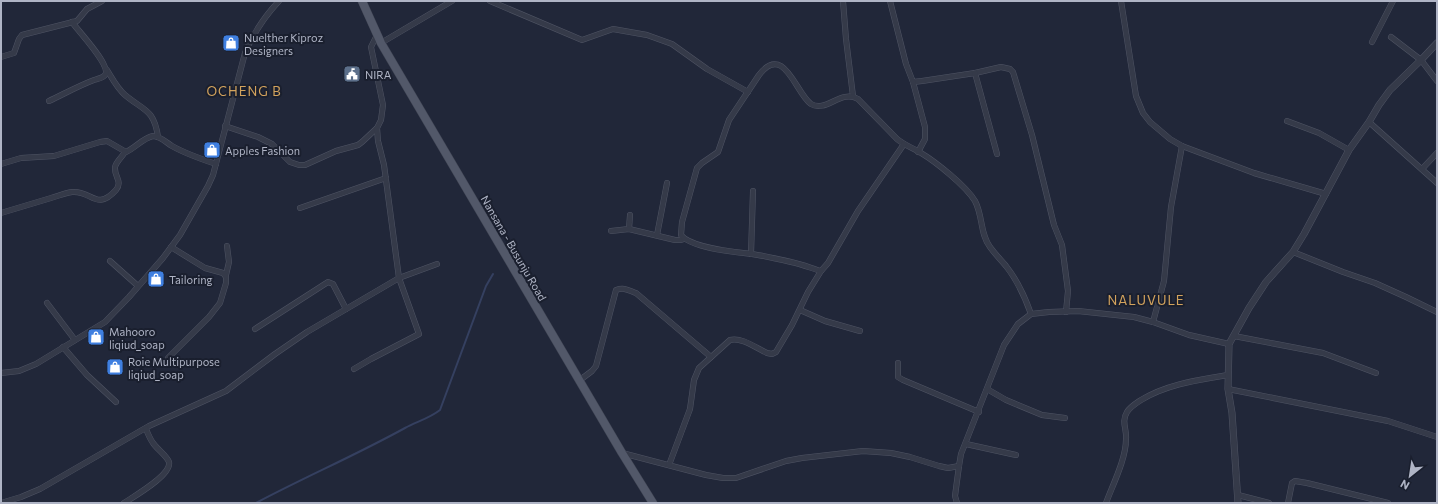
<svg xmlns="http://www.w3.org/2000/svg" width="1438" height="504" viewBox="0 0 1438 504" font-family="Commissioner,sans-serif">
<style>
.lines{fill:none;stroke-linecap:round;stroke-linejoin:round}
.stream{stroke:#354060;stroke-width:2}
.minor-casing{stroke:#4f5464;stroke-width:6}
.tertiary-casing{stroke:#4f5464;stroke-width:7}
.primary-casing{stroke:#3e4352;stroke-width:9}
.minor{stroke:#353a49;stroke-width:5}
.tertiary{stroke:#353a49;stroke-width:6}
.primary{stroke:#525869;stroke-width:8}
.labels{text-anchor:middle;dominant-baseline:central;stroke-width:4;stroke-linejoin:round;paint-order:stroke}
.poi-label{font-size:11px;fill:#afb4c5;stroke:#1a1f2e;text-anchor:start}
.street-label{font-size:11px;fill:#afb4c5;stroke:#1a1f2e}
.quarter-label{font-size:13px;letter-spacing:1px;fill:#d3a35d;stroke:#1a1f2e}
</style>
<rect width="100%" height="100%" fill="#212739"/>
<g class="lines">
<path class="stream" d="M256 503C305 477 356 455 405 428 416 422 430 418 440 410L486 286 493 274"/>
<g class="minor-casing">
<g id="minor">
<path d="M490 1 582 40 613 29 647 35 672 44 707 69 748 92"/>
<path d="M843 1 846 39 853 96"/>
<path d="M890 1 906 64 913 82 922 81 975 73 1001 67 1010 69 1013 72 1032 135 1054 225 1062 245 1068 291 1066 312"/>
<path d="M1121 1 1136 96 1143 113 1150 122 1170 139 1182 146 1254 173 1326 194"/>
<path d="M1391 37 1421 60 1437 81"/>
<path d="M1372 42 1393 1"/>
<path d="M381 43 452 1"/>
<path d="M1 57 14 53 19 39 22 35 77 21 87 9 102 1"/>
<path d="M107 70C112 78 117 88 125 95 144 111 154 109 158 137"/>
<path d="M975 73 997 154"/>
<path d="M913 82 925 127V139L918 152"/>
<path d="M49 101C64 94 78 86 94 80 97 79 103 78 105 75 112 66 78 31 72 22"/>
<path d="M1287 121 1319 133 1349 150"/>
<path d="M1369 122 1437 183"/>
<path d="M225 126 258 137 272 144 290 162 299 165H305L336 151 358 145 362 142 377 128"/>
<path d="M1 164 21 158 54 156 100 142 107 141 126 152C135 148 143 138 153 136 160 136 167 143 172 146 186 154 201 159 216 164"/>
<path d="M1422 169 1437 153"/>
<path d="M300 208 386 178"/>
<path d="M1 213C18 208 34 203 51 198 58 196 65 193 72 192 92 190 96 212 116 190 123 181 114 177 115 167 116 162 122 157 125 152"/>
<path d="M629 229 630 215"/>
<path d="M611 231 629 229 675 240H681L684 239"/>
<path d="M657 235 667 183"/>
<path d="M1293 252 1343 272 1375 283 1406 297 1437 312"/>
<path d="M751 254 753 191"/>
<path d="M110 261 138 286"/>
<path d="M821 271C811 268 801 264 791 262 778 259 765 256 752 254 735 252 691 248 681 235L682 222 697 168 702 163 718 152 729 120 759 75C784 42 796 94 811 104 826 113 841 89 858 99L897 139C904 145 913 148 921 153 936 162 966 186 975 201 983 216 980 234 990 247 995 254 1001 260 1006 266 1017 280 1025 297 1031 314"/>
<path d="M226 275 229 262 227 246"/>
<path d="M47 303 75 340"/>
<path d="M800 310 825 321 860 331"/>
<path d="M1153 322 1164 281 1171 207 1182 146"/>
<path d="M255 329 328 282 333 284 346 309"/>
<path d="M1234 336 1323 353 1376 373"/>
<path d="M63 347 87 375 116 402"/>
<path d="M168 358 209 317 220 303 226 283V277L223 273 205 268 171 247"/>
<path d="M898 363V377L903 380 979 412"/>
<path d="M354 369 371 359 419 334 399 278 437 264"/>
<path d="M1 373 19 371 36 364 105 322 129 297 163 258 180 235 208 186 213 175 245 53C253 34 265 16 279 1"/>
<path d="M580 380 592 371 596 366 616 290C624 287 628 290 636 293L711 357"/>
<path d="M987 389 1006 400 1042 415 1065 418"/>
<path d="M1228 389 1388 421 1437 437"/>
<path d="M966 444 1016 455"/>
<path d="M622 453 706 475 723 478H736L786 461 802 458 863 451 891 453 910 457 939 466 948 468 959 466 961 454 1004 345 1018 324 1031 314 1049 312 1078 311 1134 317 1153 322 1189 335 1229 344"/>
<path d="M669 465 690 409 694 380 699 368 730 340C742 337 756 348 767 353L772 354 776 352 792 325 808 292 821 271 828 263 858 211 904 144"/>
<path d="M1238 495 1269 503"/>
<path d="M1 503 21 497 40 489 149 426 226 391 275 354 307 332 399 278 384 165 378 141 377 128 381 120 383 105 371 47 377 35"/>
<path d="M124 503C133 497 172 475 169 462 167 456 157 449 153 443 150 439 148 434 146 429"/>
<path d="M957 503 955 496 959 466"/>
<path d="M1106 503C1113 484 1126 459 1126 439 1127 429 1121 422 1127 412 1130 407 1135 404 1141 400 1167 384 1198 380 1228 375"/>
<path d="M1288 503 1292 483 1295 481 1307 483 1388 503"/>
</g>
</g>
<g class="tertiary-casing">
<path id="tertiary" d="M1238 503 1232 413 1228 389 1229 344 1249 308 1266 282 1293 252 1304 234 1349 150 1369 122 1379 105 1390 90 1421 60 1437 43"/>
</g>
<g class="primary-casing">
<path id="primary" d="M362 1 381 43 622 453 653 503"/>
</g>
<use href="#minor" class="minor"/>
<use href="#tertiary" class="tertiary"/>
<use href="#primary" class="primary"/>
</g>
<defs>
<g id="shop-square" transform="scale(0.9)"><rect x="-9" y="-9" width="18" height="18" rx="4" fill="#3f7fe0" stroke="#1a1f2e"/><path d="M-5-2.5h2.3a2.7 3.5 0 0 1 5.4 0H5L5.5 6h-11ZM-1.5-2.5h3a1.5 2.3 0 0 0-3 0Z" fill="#fff"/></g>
<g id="civic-square" transform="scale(0.9)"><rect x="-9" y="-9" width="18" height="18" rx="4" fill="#5c6f8a" stroke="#1a1f2e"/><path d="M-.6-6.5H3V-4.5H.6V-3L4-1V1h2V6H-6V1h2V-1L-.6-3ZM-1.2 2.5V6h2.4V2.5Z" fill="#fff"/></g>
</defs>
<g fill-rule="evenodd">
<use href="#shop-square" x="231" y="43"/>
<use href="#civic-square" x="352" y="74"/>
<use href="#shop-square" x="212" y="150"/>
<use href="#shop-square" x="156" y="279"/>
<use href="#shop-square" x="96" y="337"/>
<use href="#shop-square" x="115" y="367"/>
</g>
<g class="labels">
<g class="poi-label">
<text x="244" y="37">Nuelther Kiproz<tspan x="244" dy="13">Designers</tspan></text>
<text x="365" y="74">NIRA</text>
<text x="225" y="150">Apples Fashion</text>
<text x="169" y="279">Tailoring</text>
<text x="109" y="331">Mahooro<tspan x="109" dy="13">liqiud_soap</tspan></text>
<text x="128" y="361">Roie Multipurpose<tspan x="128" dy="13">liqiud_soap</tspan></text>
</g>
<g class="street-label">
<text transform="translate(514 248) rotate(60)">Nansana - Busunju Road</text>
</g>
<g class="quarter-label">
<text x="244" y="91">OCHENG B</text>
<text x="1146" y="300">NALUVULE</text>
</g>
</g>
<rect width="1438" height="504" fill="none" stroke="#afb4c5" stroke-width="4"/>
<g transform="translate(1410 476) rotate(210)" stroke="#1a1f2e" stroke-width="3" paint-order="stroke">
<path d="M0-3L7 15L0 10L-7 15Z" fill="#afb4c5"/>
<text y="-6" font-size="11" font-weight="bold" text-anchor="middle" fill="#afb4c5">N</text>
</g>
</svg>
